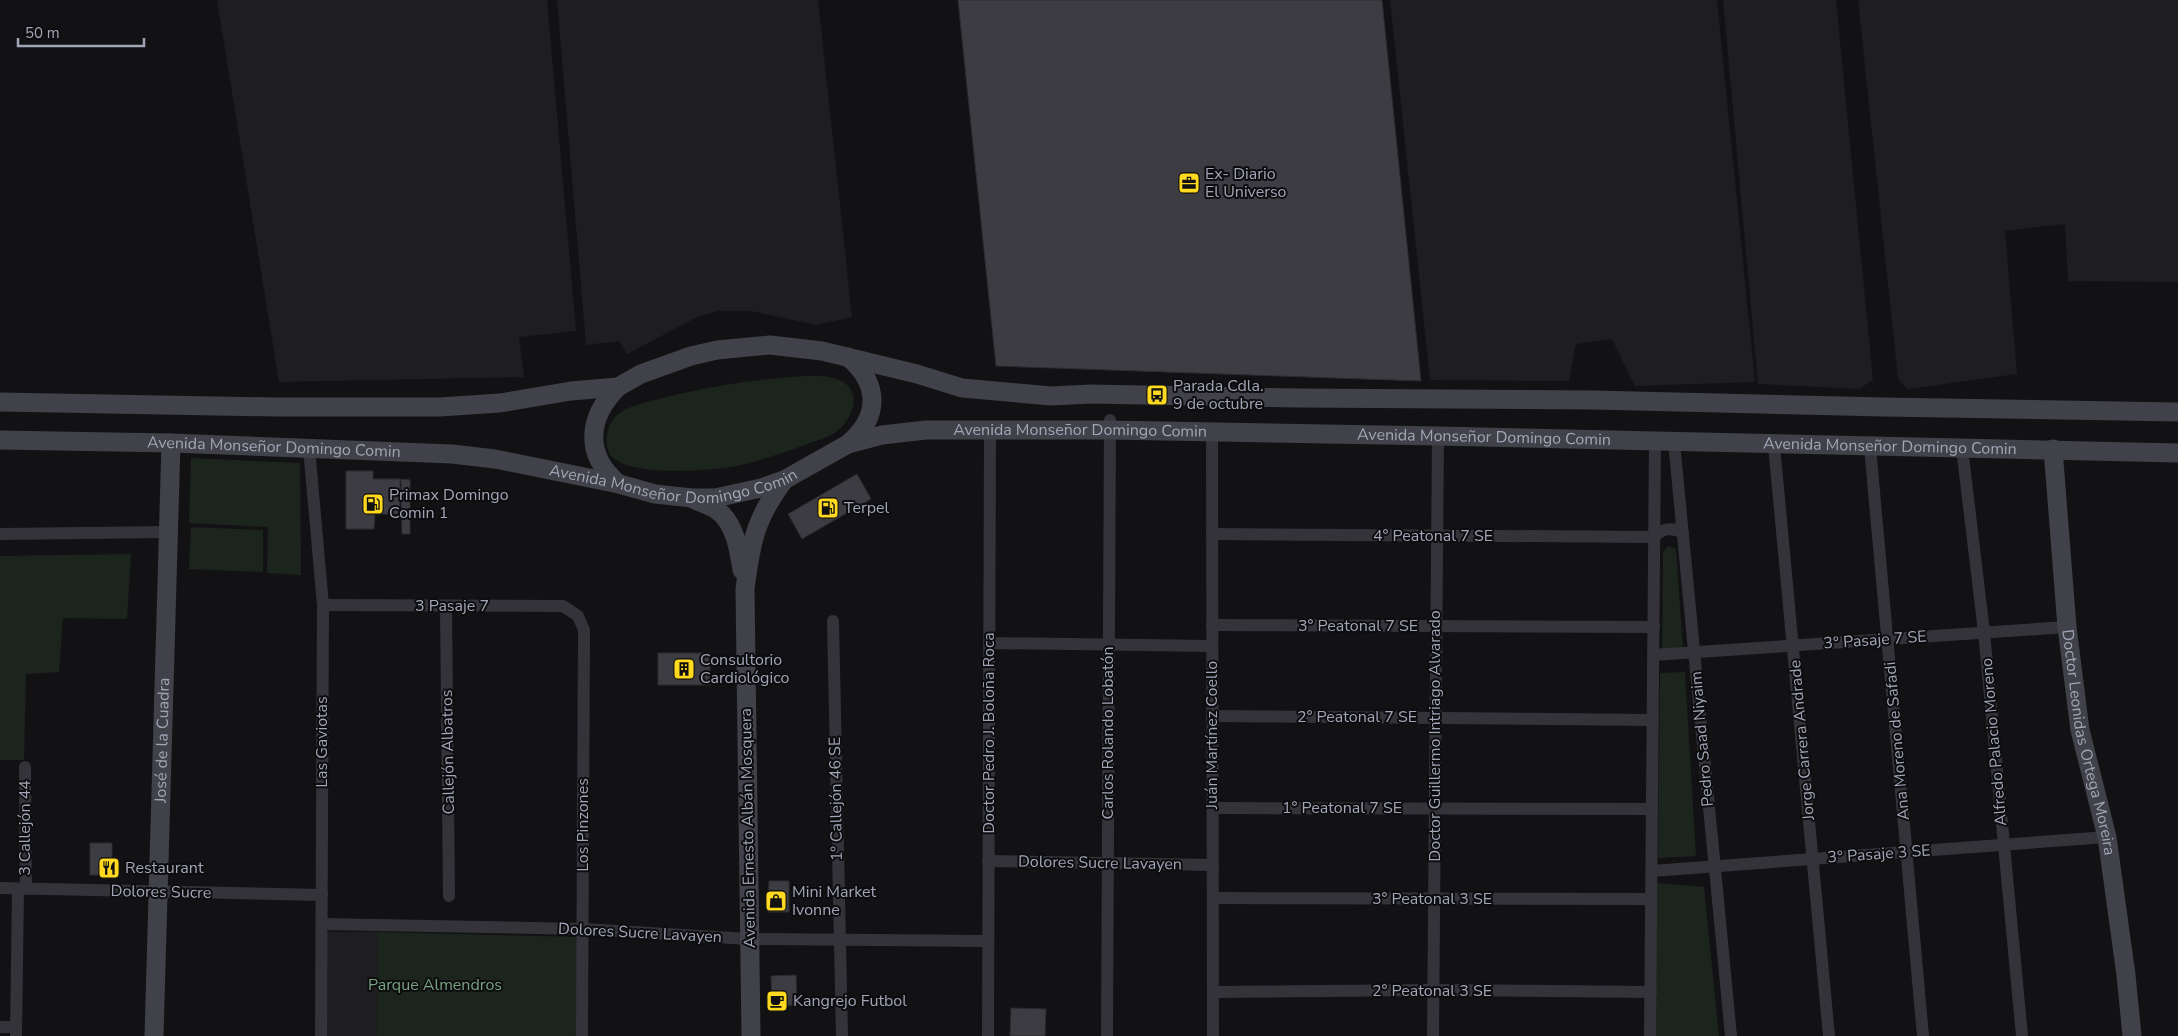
<svg xmlns="http://www.w3.org/2000/svg" width="2178" height="1036" viewBox="0 0 2178 1036" font-family="'Nunito Sans',sans-serif">
<style>
.built{fill:#1e1e21}
.green{fill:#1c241e}
.building{fill:#3c3c42;stroke:#2c2c30}
.lines{fill:none;stroke-linecap:round;stroke-linejoin:round}
.street{stroke:#333339;stroke-width:12}
.secondary{stroke:#404149;stroke-width:19}
.labels{text-anchor:middle;dominant-baseline:central;stroke-width:4;stroke-linejoin:round;paint-order:stroke}
.poi-label{font-size:16px;fill:#a2a5b6;stroke:#0d0d0f;text-anchor:start}
.street-label{font-size:16px;fill:#a2a5b6;stroke:#0d0d0f}
.park-label{font-size:16px;fill:#77a281;stroke:#0d0d0f}
</style>
<rect width="100%" height="100%" fill="#121214"/>
<g class="built">
<path d="M217 0H547L576 331 519 337 524 377 279 382Z"/>
<path d="M557 0H818L852 317 816 325 751 311H719L697 317 627 354 619 341 586 345Z"/>
<path d="M1390 0H1717L1755 382 1635 386 1612 339 1576 344 1569 381 1430 380Z"/>
<path d="M1723 0H1836L1873 380 1859 389 1758 384Z"/>
<path d="M1858 0H2178V282L2068 281 2065 224 2005 231 2017 374 1908 389 1898 379Z"/>
<rect x="324" y="932" width="55" height="104"/>
</g>
<g class="green">
<path d="M805 376C816 376 829 375 839 380 866 391 851 423 833 434 825 439 814 441 805 445 782 453 760 461 736 466 712 471 622 478 609 453 604 442 607 426 615 417 625 406 648 402 663 398 711 386 757 379 805 376Z"/>
<path d="M191 458 300 463 301 575 267 573 268 527 189 523Z"/>
<path d="M191 527 263 530V572L189 569Z"/>
<path d="M1668 546 1676 549 1683 649H1662L1663 552Z"/>
<path d="M131 554 127 619 63 618 59 672 26 674 24 760H0V556Z"/>
<path d="M1685 672 1696 856 1658 858 1660 673Z"/>
<path d="M1656 883 1704 887 1719 1036H1656Z"/>
<path d="M378 932 583 937 582 1036H377Z"/>
</g>
<g class="building">
<path d="M958 0H1382L1421 381 996 366Z"/>
<path d="M346 471H373V479H400V514H375L374 529H346Z"/>
<path d="M857 474 871 499 802 539 788 514Z"/>
<path d="M401 479 410 480V534H402Z"/>
<rect x="658" y="653" width="52" height="32"/>
<rect x="90" y="843" width="22" height="32"/>
<path d="M769 881H789V912H768Z"/>
<path d="M796 975 797 1005 772 1006 771 976Z"/>
<path d="M1011 1008 1046 1009 1045 1036H1010Z"/>
</g>
<g class="lines">
<g class="street">
<path d="M1212 433 1213 1036"/>
<path d="M1674 442 1731 1036"/>
<path d="M1774 445 1829 1036"/>
<path d="M1870 447 1923 1036"/>
<path d="M309 448 323 605 321 1036"/>
<path d="M1962 448 1984 632 2022 1036"/>
<path d="M0 534 168 532"/>
<path d="M1212 534 1654 537C1663 528 1672 527 1683 533"/>
<path d="M323 605 563 606 578 616 584 630 582 1036"/>
<path d="M446 607 449 896"/>
<path d="M833 621 842 1036"/>
<path d="M1212 625 1654 627"/>
<path d="M989 643 1212 646"/>
<path d="M1653 655 2067 627"/>
<path d="M1212 716 1653 720"/>
<path d="M25 767 26 889"/>
<path d="M1213 808 1652 809"/>
<path d="M988 861 1213 865"/>
<path d="M1652 871 2107 837"/>
<path d="M0 888 322 895"/>
<path d="M1213 898 1651 899"/>
<path d="M322 924 583 929 749 939 988 941"/>
<path d="M1213 992 1433 990 1651 992"/>
<path d="M0 1027H16"/>
<path d="M16 1036 18 889"/>
<path d="M988 1036 990 430"/>
<path d="M1107 1036 1110 420"/>
<path d="M1433 1036 1438 436"/>
<path d="M1650 1036 1655 441"/>
</g>
<g class="secondary">
<path d="M618 387C587 418 584 455 619 484"/>
<path d="M0 402 275 407H440L500 403 571 391 618 387 641 374 691 356 717 350 770 345 822 351 917 374 962 388 1051 396 1091 394 1298 398 1594 400 1884 407 2178 412"/>
<path id="s1" d="M0 440 171 443 452 454 495 459 619 484 655 494 692 498H715L761 488 784 480 848 444 882 435 926 430H1109L1438 436 2178 453"/>
<path d="M848 444C880 417 880 384 848 357"/>
<path id="s2" d="M2053 449 2067 627 2080 730 2107 837 2126 975 2132 1036"/>
<path d="M695 500C702 503 711 506 717 510 735 523 739 550 742 570"/>
<path id="s3" d="M154 1036 171 443"/>
<path d="M751 1036 745 589C751 542 755 519 784 480"/>
</g>
</g>
<defs>
<g id="office-square" transform="scale(1.125)"><rect x="-9" y="-9" width="18" height="18" rx="4" fill="#ffd91f" stroke="#0d0d0f"/><path d="M-6-3h4V-5.5h4V-3h4V5H-6ZM-1-4.5V-3h2v-1.5ZM-6 0V1H6V0Z" fill="#111"/></g>
<g id="bus-square" transform="scale(1.125)"><rect x="-9" y="-9" width="18" height="18" rx="4" fill="#ffd91f" stroke="#0d0d0f"/><path d="M-5-6H5V4H4V6H2V4H-2V6H-4V4H-5ZM-3.5-4V0h7V-4ZM-3.5 1.2v1.5H-2V1.2ZM2 1.2v1.5H3.5V1.2Z" fill="#111"/></g>
<g id="fuel-square" transform="scale(1.125)"><rect x="-9" y="-9" width="18" height="18" rx="4" fill="#ffd91f" stroke="#0d0d0f"/><path d="M-5.5-6h7V0h2V4h1.3V-2.5L3-4.5l.8-.8L6-3V5H2.5V1h-1V6h-7ZM-4.2-4.7v3.2H.2V-4.7Z" fill="#111"/></g>
<g id="building-square" transform="scale(1.125)"><rect x="-9" y="-9" width="18" height="18" rx="4" fill="#ffd91f" stroke="#0d0d0f"/><path d="M-4-6H4V6H1V3H-1V6H-4ZM-2.5-4.3h1.7v1.8h-1.7ZM.8-4.3h1.7v1.8H.8ZM-2.5-1h1.7V.8h-1.7ZM.8-1h1.7V.8H.8Z" fill="#111"/></g>
<g id="restaurant-square" transform="scale(1.125)"><rect x="-9" y="-9" width="18" height="18" rx="4" fill="#ffd91f" stroke="#0d0d0f"/><path d="M-5-6h1v4h1v-4h1v4h1v-4h1v5L-1.5 .5V6h-2V.5L-5-1ZM5-6V6H3V1.5H1.5Q1.5-4 5-6Z" fill="#111"/></g>
<g id="shop-square" transform="scale(1.125)"><rect x="-9" y="-9" width="18" height="18" rx="4" fill="#ffd91f" stroke="#0d0d0f"/><path d="M-5-2.5h2.3a2.7 3.5 0 0 1 5.4 0H5L5.5 6h-11ZM-1.5-2.5h3a1.5 2.3 0 0 0-3 0Z" fill="#111"/></g>
<g id="cafe-square" transform="scale(1.125)"><rect x="-9" y="-9" width="18" height="18" rx="4" fill="#ffd91f" stroke="#0d0d0f"/><path d="M-5.5-4.5H6V0H3Q3 3.5 0 3.5H-2.5Q-5.5 3.5-5.5 0ZM3-3.2v2h1.7v-2ZM-6 4.5H4V6H-6Z" fill="#111"/></g>
</defs>
<g fill-rule="evenodd">
<use href="#office-square" x="1189" y="183"/>
<use href="#bus-square" x="1157" y="395"/>
<use href="#fuel-square" x="373" y="504"/>
<use href="#fuel-square" x="828" y="508"/>
<use href="#building-square" x="684" y="669"/>
<use href="#restaurant-square" x="109" y="868"/>
<use href="#shop-square" x="776" y="901"/>
<use href="#cafe-square" x="777" y="1001"/>
</g>
<g class="labels">
<g class="poi-label">
<text x="1205" y="174">Ex- Diario<tspan x="1205" dy="18">El Universo</tspan></text>
<text x="1173" y="386">Parada Cdla.<tspan x="1173" dy="18">9 de octubre</tspan></text>
<text x="389" y="495">Primax Domingo<tspan x="389" dy="18">Comin 1</tspan></text>
<text x="844" y="508">Terpel</text>
<text x="700" y="660">Consultorio<tspan x="700" dy="18">Cardiológico</tspan></text>
<text x="125" y="868">Restaurant</text>
<text x="792" y="892">Mini Market<tspan x="792" dy="18">Ivonne</tspan></text>
<text x="793" y="1001">Kangrejo Futbol</text>
</g>
<g class="street-label">
<text stroke="none"><textPath href="#s1" startOffset="1098">Avenida Monseñor Domingo Comin</textPath></text>
<text stroke="none"><textPath href="#s1" startOffset="1502">Avenida Monseñor Domingo Comin</textPath></text>
<text stroke="none"><textPath href="#s1" startOffset="1908">Avenida Monseñor Domingo Comin</textPath></text>
<text stroke="none"><textPath href="#s1" startOffset="274">Avenida Monseñor Domingo Comin</textPath></text>
<text stroke="none"><textPath href="#s1" startOffset="678">Avenida Monseñor Domingo Comin</textPath></text>
<text x="1433" y="536">4° Peatonal 7 SE</text>
<text x="452" y="606">3 Pasaje 7</text>
<text x="1358" y="626">3° Peatonal 7 SE</text>
<text transform="translate(1875 640) rotate(-4)">3° Pasaje 7 SE</text>
<text x="1357" y="717">2° Peatonal 7 SE</text>
<text transform="translate(989 733) rotate(-90)">Doctor Pedro J. Boloña Roca</text>
<text transform="translate(1108 733) rotate(-90)">Carlos Rolando Lobatón</text>
<text transform="translate(1212 735) rotate(-90)">Juán Martínez Coello</text>
<text transform="translate(1435 736) rotate(-90)">Doctor Guillermo Intriago Alvarado</text>
<text stroke="none"><textPath href="#s3" startOffset="296">José de la Cuadra</textPath></text>
<text transform="translate(1702 739) rotate(-95)">Pedro Saad Niyaim</text>
<text transform="translate(1802 740) rotate(-95)">Jorge Carrera Andrade</text>
<text transform="translate(1897 741) rotate(-95)">Ana Moreno de Safadi</text>
<text transform="translate(322 742) rotate(-90)">Las Gaviotas</text>
<text transform="translate(1994 742) rotate(-95)">Alfredo Palacio Moreno</text>
<text stroke="none"><textPath href="#s2" startOffset="296">Doctor Leonidas Ortega Moreira</textPath></text>
<text transform="translate(448 752) rotate(-91)">Callejón Albatros</text>
<text transform="translate(836 799) rotate(-91)">1º Callejón 46 SE</text>
<text x="1342" y="808">1° Peatonal 7 SE</text>
<text transform="translate(583 825) rotate(-90)">Los Pinzones</text>
<text transform="translate(25 828) rotate(-90)">3 Callejón 44</text>
<text transform="translate(748 828) rotate(-91)">Avenida Ernesto Albán Mosquera</text>
<text transform="translate(1879 854) rotate(-4)">3° Pasaje 3 SE</text>
<text transform="translate(1100 863) rotate(1)">Dolores Sucre Lavayen</text>
<text transform="translate(161 892) rotate(1)">Dolores Sucre</text>
<text x="1432" y="899">3° Peatonal 3 SE</text>
<text transform="translate(640 933) rotate(3)">Dolores Sucre Lavayen</text>
<text x="1432" y="991">2° Peatonal 3 SE</text>
</g>
<g class="park-label">
<text x="435" y="985">Parque Almendros</text>
</g>
</g>
<path d="M18 38v8h126v-8" fill="none" stroke="#a2a5b6" stroke-width="2.5"/>
<text x="25" y="38" font-size="15" fill="#a2a5b6" stroke="#0d0d0f" stroke-width="4" paint-order="stroke">50 m</text>
</svg>
